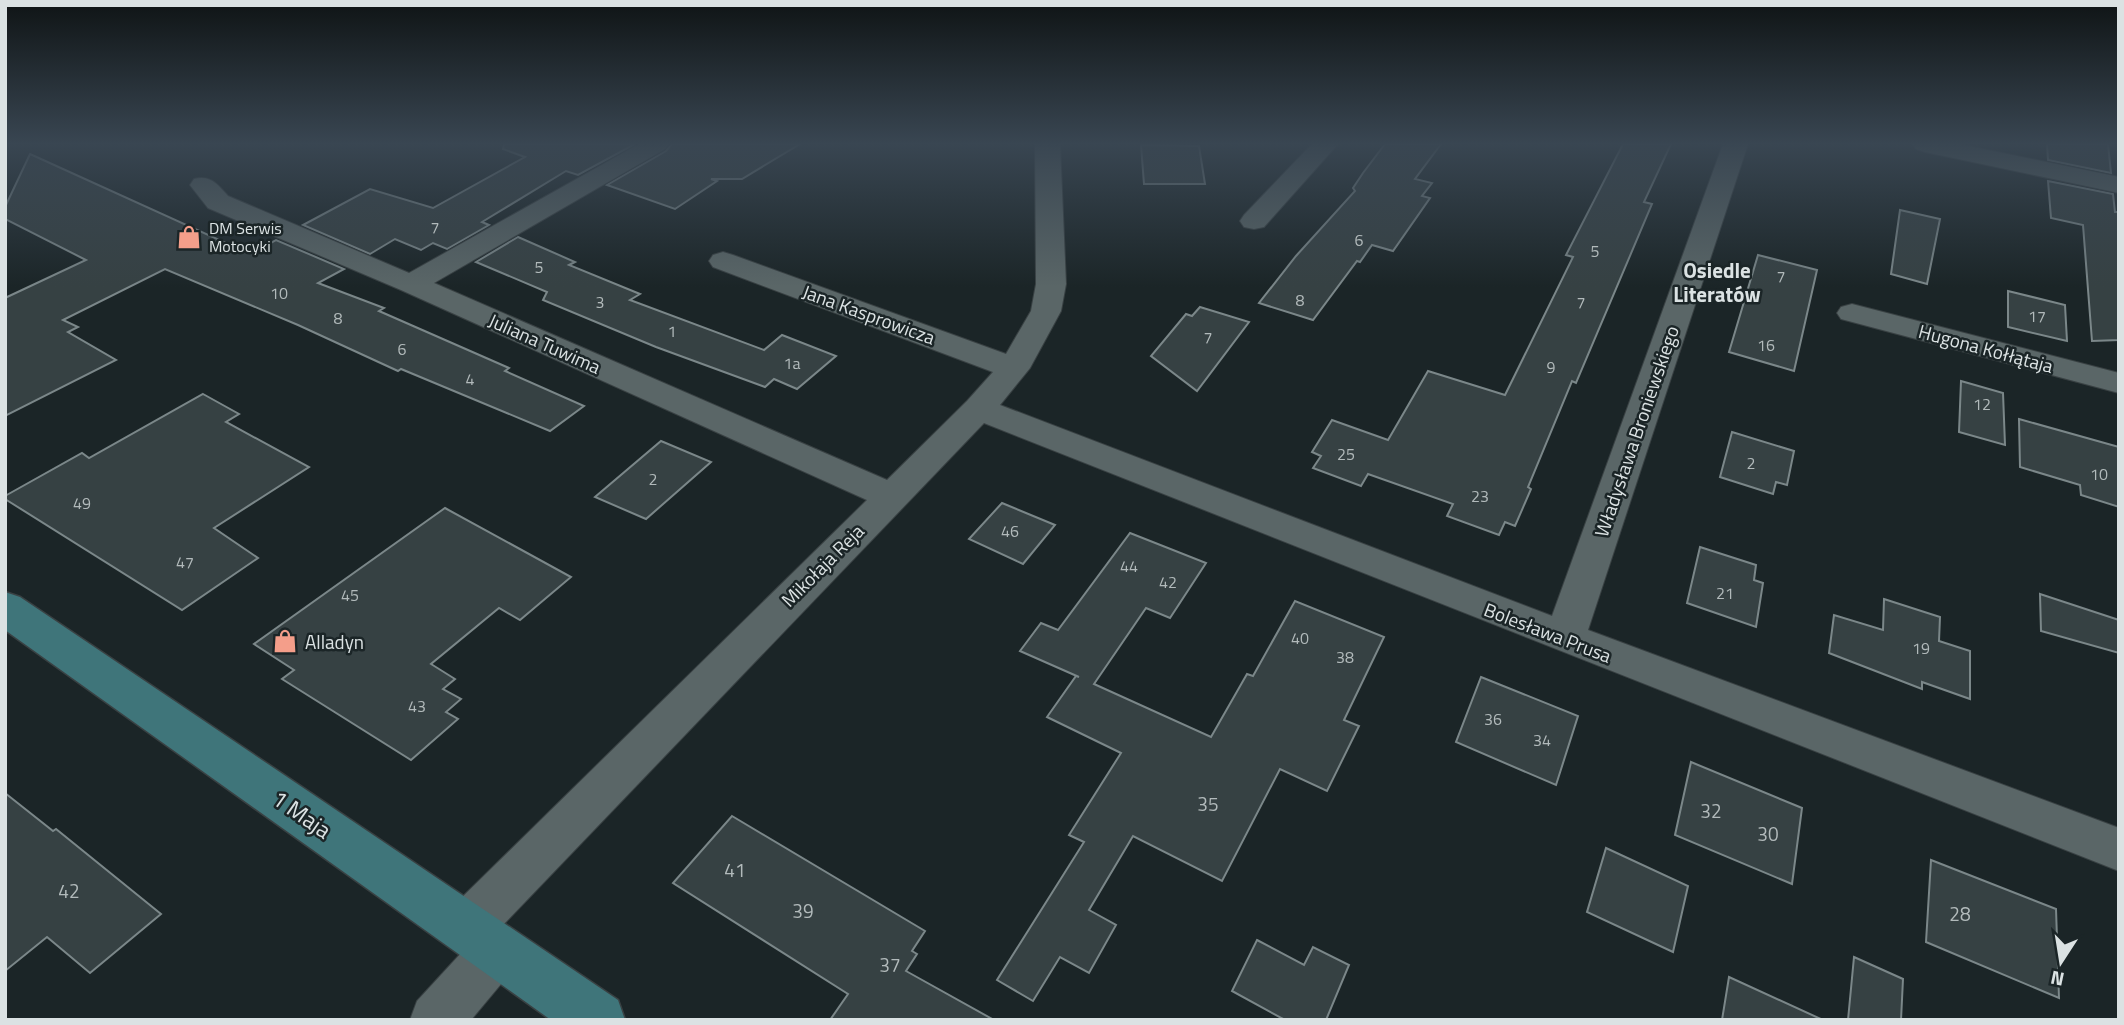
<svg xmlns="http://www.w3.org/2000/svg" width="2124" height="1025" viewBox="0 0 2124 1025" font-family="'Titillium Web',sans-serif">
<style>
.building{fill:#364143;stroke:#7b8789;stroke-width:2}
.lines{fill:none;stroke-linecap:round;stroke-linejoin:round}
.street-casing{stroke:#394143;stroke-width:2}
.secondary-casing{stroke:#394143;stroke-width:3}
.street{fill:#5a6667;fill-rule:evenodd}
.secondary{fill:#3f757a;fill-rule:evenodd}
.labels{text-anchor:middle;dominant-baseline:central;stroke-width:5;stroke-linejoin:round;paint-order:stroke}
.number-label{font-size:16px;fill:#b2babb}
.far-poi-label{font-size:16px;fill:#dbe2e3;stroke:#1b2527;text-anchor:start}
.street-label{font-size:19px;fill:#dbe2e3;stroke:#1b2527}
.poi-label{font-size:19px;fill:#dbe2e3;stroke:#1b2527;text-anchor:start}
.near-number-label{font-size:19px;fill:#b2babb}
.neighbourhood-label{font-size:21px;font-weight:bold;fill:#dbe2e3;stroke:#1b2527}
.near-street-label{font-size:23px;fill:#dbe2e3;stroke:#1b2527}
</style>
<rect width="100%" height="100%" fill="#1b2527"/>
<g class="building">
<path d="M504 144H635L578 175 566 171 482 222 489 225 447 249 433 243 421 250 395 239 370 254 303 225 370 189 433 208 525 157 503 149Z"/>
<path d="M672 144H671H800L742 179H711L717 181 675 209 607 185 666 151Z"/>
<path d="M1385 144H1441L1415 179 1432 183 1422 196 1430 198 1393 251 1372 245 1360 262 1357 261 1313 320 1259 303 1296 256 1355 191 1353 188 1363 173Z"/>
<path d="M1623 144H1671L1644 202 1652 204 1576 383 1572 381 1528 487 1531 489 1515 526 1505 522 1499 535 1447 516 1453 504 1368 474 1361 486 1313 468 1321 456 1312 452 1332 420 1388 440 1428 371 1505 395 1573 257 1566 255Z"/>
<path d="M2047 144H2108L2111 173 2048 160Z"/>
<path d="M1141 145 1199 146 1205 184H1144Z"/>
<path d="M30 154 239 249 243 247 254 252 276 240 344 269 318 283 384 308 379 311 509 368 505 371 584 406 550 431 401 369 398 371 298 325 165 269 63 320 78 327 68 332 116 360 5 416V298L86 260 5 219V207Z"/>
<path d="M2048 181 2113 194 2115 212H2119V340L2092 341 2083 225 2051 218Z"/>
<path d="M1900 210 1940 219 1927 284 1891 274Z"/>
<path d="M518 237 575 262 569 265 640 294 630 300 764 350 782 335 836 356 797 389 774 379 765 387 656 347 543 300 547 292 476 262Z"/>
<path d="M1758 255 1817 270 1794 371 1729 352Z"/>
<path d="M2008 291 2065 305 2067 341 2008 327Z"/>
<path d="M1200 307 1249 322 1197 391 1151 356 1186 314 1192 316Z"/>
<path d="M1961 381 2003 393 2005 445 1959 432Z"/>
<path d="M203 394 239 414 226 422 309 467 214 528 258 558 182 610 5 499V496L82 453 89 458Z"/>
<path d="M2019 419 2119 447V507L2081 495 2080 485 2020 467Z"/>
<path d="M1732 432 1794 451 1787 485 1776 482 1773 494 1720 477Z"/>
<path d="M661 441 711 462 646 519 595 497Z"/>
<path d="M1002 503 1055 525 1023 564 969 539Z"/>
<path d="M445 508 571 577 520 620 499 608 431 664 455 679 443 689 461 699 446 712 458 719 411 760 282 679 294 670 254 644Z"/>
<path d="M1130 533 1206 563 1170 618 1146 608 1094 684 1211 737 1247 674 1253 676 1295 601 1384 637 1344 720 1359 726 1327 791 1280 769 1222 881 1133 836 1089 910 1116 925 1089 973 1060 957 1033 1001 997 980 1084 842 1069 835 1121 753 1047 717 1076 676 1079 677 1020 651 1041 623 1058 630Z"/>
<path d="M1700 547 1756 565 1754 580 1763 583 1756 627 1687 603Z"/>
<path d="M2040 594 2119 620V653L2041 631Z"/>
<path d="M1884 599 1940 617 1939 641 1970 651V699L1922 682V689L1829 653 1834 615 1883 630Z"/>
<path d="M1481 677 1578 716 1556 785 1456 742Z"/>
<path d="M1691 762 1802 808 1792 884 1675 835Z"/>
<path d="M5 793 53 831 56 829 161 914 90 973 47 937 5 971Z"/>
<path d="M732 816 925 931 912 951 917 954 906 971 994 1020H830L848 994 673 883Z"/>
<path d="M1606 848 1688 886 1673 952 1587 912Z"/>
<path d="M1931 860 2056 909 2059 998 1926 942Z"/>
<path d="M1257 940 1304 965 1313 947 1349 965 1326 1020H1285L1232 991Z"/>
<path d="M1854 957 1903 979 1901 1020H1848Z"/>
<path d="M1729 977 1823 1020H1722Z"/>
</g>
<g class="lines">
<g class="street-casing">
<g id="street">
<path d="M639 144H669L665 149 434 283 887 480 967 401 993 372 713 267 709 261 713 255 723 252 733 255 1006 354 1031 311 1036 284 1035 144H1060L1066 284 1061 311 1030 368 1000 405 1552 616 1723 144H1748L1588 630 2119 828V871L984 423 502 926 516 932 523 949 516 966 471 1020H410L417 1001 463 951 448 945 441 928 448 911 867 500 401 290 208 208 190 185 194 179C211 175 217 184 228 196L409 273Z"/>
<path d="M1312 144H1338L1264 227 1254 229 1244 227 1240 221 1244 215Z"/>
<path d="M1912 144H1959L2119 177V193L1925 152 1916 149Z"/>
<path d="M1852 304 2119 373V393L1841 319 1837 313 1841 307Z"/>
</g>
</g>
<g class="secondary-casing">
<path id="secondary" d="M5 592 20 597 618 1000 625 1020H551L5 630Z"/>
</g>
<use href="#street" class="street"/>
<use href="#secondary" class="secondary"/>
</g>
<linearGradient id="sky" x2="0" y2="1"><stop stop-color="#0f1415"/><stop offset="0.5" stop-color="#394652"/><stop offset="1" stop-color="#394652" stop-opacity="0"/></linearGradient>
<rect width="2124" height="287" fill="url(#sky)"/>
<defs>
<g id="shop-bare" transform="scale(1.89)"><path d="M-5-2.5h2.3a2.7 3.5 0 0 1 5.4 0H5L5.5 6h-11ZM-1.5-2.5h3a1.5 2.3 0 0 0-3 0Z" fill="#f49e8a" stroke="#1b2527" stroke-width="2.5" paint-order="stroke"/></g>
</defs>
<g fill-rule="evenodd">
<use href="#shop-bare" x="189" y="237"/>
<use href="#shop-bare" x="285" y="641"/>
</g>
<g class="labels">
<g class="number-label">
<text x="435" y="227">7</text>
<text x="1359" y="240">6</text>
<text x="1595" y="251">5</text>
<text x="539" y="267">5</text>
<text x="1781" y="276">7</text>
<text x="279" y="293">10</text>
<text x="1300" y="300">8</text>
<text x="600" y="302">3</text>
<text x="1581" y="302">7</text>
<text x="2037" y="316">17</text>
<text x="338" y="318">8</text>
<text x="672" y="331">1</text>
<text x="1208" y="337">7</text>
<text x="1766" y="345">16</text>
<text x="402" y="349">6</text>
<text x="792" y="363">1a</text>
<text x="1551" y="367">9</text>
<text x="470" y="379">4</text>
<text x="1982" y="404">12</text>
<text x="1346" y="454">25</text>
<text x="1751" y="463">2</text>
<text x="2099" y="474">10</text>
<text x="653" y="479">2</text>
<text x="1480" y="496">23</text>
<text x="82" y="503">49</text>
<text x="1010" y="531">46</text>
<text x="185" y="562">47</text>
<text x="1129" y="566">44</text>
<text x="1168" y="582">42</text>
<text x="1725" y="593">21</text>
<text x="350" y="595">45</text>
<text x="1300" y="638">40</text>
<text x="1921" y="648">19</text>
<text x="1345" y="657">38</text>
<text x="417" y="706">43</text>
<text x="1493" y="719">36</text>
<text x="1542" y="740">34</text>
</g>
<g class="far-poi-label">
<text x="209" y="228">DM Serwis<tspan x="209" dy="18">Motocyki</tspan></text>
</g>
<g class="street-label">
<text transform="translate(869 314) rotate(20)">Jana Kasprowicza</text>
<text transform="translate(545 343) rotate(24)">Juliana Tuwima</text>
<text transform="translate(1986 348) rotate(15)">Hugona Kołłątaja</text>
<text transform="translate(1636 431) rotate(-71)">Władysława Broniewskiego</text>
<text transform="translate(822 565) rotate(-45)">Mikołaja Reja</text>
<text transform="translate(1548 632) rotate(21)">Bolesława Prusa</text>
</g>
<g class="poi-label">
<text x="305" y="641">Alladyn</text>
</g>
<g class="near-number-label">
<text x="1208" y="803">35</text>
<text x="1711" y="810">32</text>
<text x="1768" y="833">30</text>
<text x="735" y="869">41</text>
<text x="69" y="890">42</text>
<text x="803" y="910">39</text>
<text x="1960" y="913">28</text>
<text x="890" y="964">37</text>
</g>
<g class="neighbourhood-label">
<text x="1717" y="270">Osiedle<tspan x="1717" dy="24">Literatów</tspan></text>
</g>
<g class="near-street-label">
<text transform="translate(302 814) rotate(35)">1 Maja</text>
</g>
</g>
<rect width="2124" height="1025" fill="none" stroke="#dbe2e3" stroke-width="14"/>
<g transform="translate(2061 962) rotate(192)" stroke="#1b2527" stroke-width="5" paint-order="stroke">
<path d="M0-5L12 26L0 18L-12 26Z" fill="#dbe2e3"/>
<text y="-10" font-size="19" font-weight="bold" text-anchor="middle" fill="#dbe2e3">N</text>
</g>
</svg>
